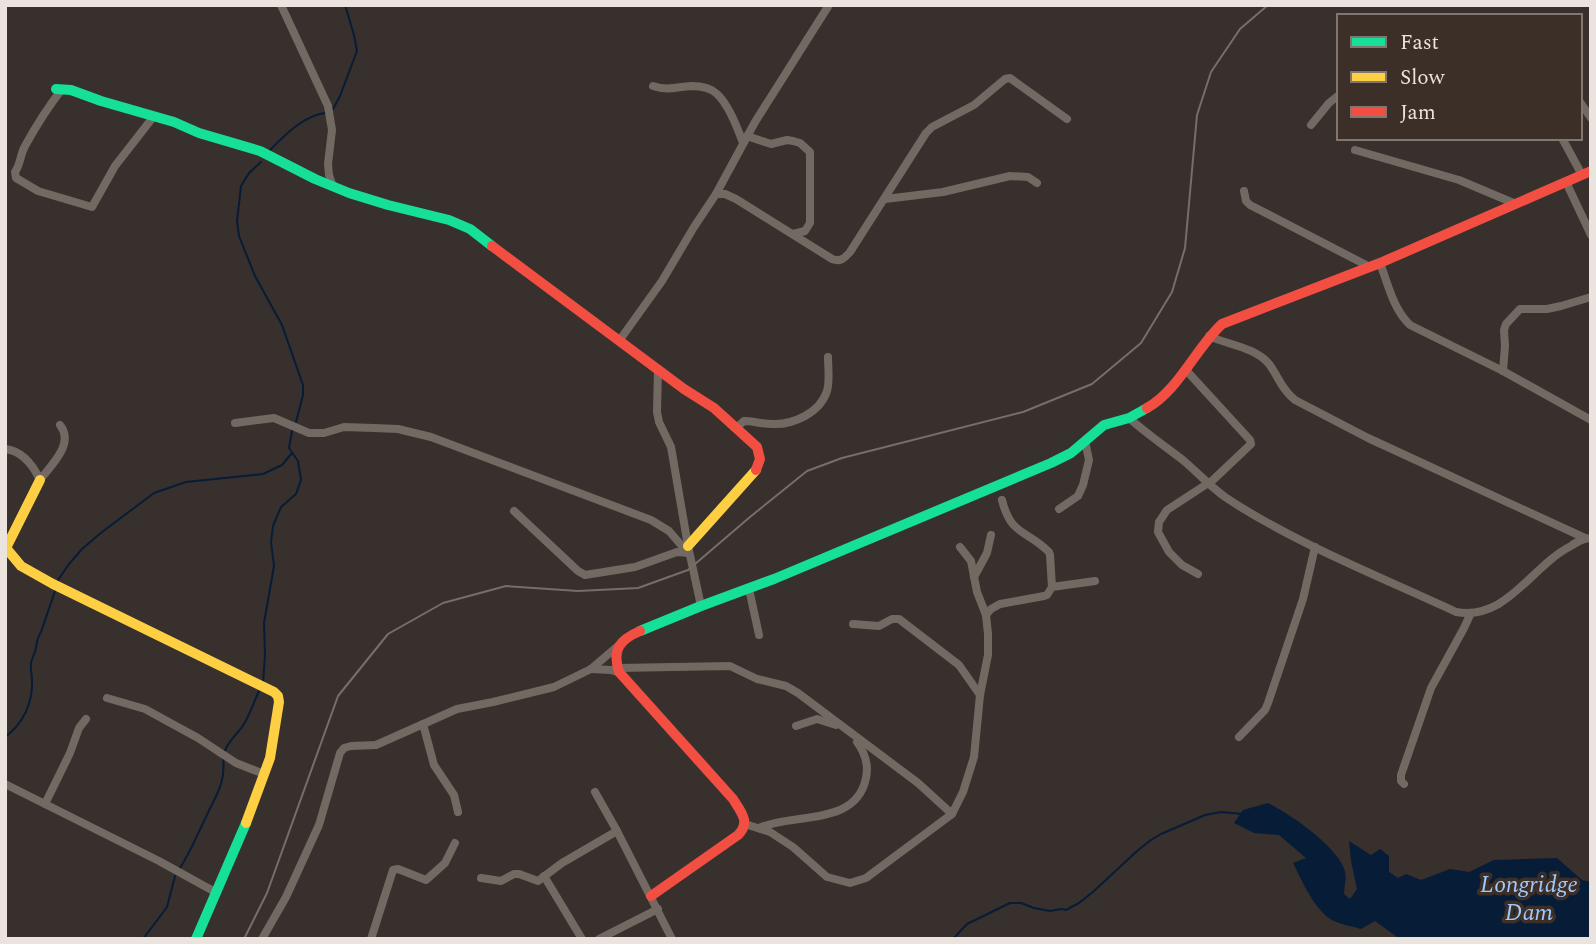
<svg xmlns="http://www.w3.org/2000/svg" width="1596" height="944" viewBox="0 0 1596 944" font-family="Spectral,serif">
<style>
.water{fill:#071c37}
.lines{fill:none;stroke-linecap:round;stroke-linejoin:round}
.stream{stroke:#071c37;stroke-width:2}
.street{stroke:#736963;stroke-width:8}
.fast{stroke:#16e098;stroke-width:10}
.slow{stroke:#ffcf43;stroke-width:10}
.jam{stroke:#f24e42;stroke-width:10}
.rail{stroke:#766e68;stroke-width:2}
.labels{text-anchor:middle;dominant-baseline:central;stroke-width:7;stroke-linejoin:round;paint-order:stroke}
.water-label{font-size:24px;font-style:italic;fill:#a0c8fb;stroke:#3c2f27}
</style>
<rect width="100%" height="100%" fill="#37302c"/>
<path class="water" d="M1268 803C1290 814 1340 848 1345 872 1347 878 1344 887 1344 894L1350 899 1357 889 1351 861 1349 841 1371 855 1380 849 1389 856V872L1398 878 1406 874 1421 880 1450 869 1469 872 1494 860 1557 858 1582 880 1591 882V939H1400L1375 921 1361 929C1352 926 1342 925 1334 921 1316 913 1302 881 1293 863L1306 858 1279 835 1254 833 1234 823 1243 810Z"/>
<g class="lines">
<g class="stream">
<path d="M333 109 340 96 357 51 354 35 345 5"/>
<path d="M270 150C285 135 303 116 325 113"/>
<path d="M261 162 249 173 241 186 237 221 239 236 255 276 282 325 303 385V395L296 422"/>
<path d="M58 580 69 564 82 549 102 532 154 493 186 482 263 474 282 465 292 453"/>
<path d="M263 683 265 655 264 623 274 566 271 542 273 526 281 507 296 494 301 480 298 461 289 448 292 431"/>
<path d="M5 737C23 724 33 703 32 680 32 674 30 669 31 663 32 658 35 653 36 648 37 641 37 638 41 632L55 591"/>
<path d="M224 753C228 740 238 734 244 724 250 714 254 702 259 691"/>
<path d="M180 868C191 851 197 835 206 817 216 795 226 783 223 758"/>
<path d="M143 939 167 907 175 876"/>
<path d="M953 939 967 924 1010 903H1021L1034 908 1050 911 1061 909 1066 910 1079 903 1094 891 1137 851 1151 840 1161 834 1205 815 1221 812 1243 814"/>
</g>
<g class="street">
<path d="M281 5 328 106 332 130 328 164 329 175 333 187"/>
<path d="M653 86C668 91 676 87 691 86 700 86 711 88 717 94 728 104 738 129 743 143"/>
<path d="M62 89C48 107 36 126 25 146 20 155 21 163 15 172L16 178 38 191 92 207 115 166 154 116"/>
<path d="M1580 102 1591 118"/>
<path d="M1311 125 1329 103 1339 95"/>
<path d="M747 136 771 144 787 140 793 141 800 143 810 152V223L805 231 793 234"/>
<path d="M1562 138 1582 175"/>
<path d="M1355 150 1459 180 1516 204"/>
<path d="M1566 182 1591 235"/>
<path d="M1244 191 1246 201 1250 205 1370 267"/>
<path d="M716 194H725L736 199 832 259C840 262 844 259 850 252L926 133 932 127 974 105 1005 79 1010 78 1067 119"/>
<path d="M885 199 943 192 1010 176 1028 177 1037 183"/>
<path d="M1380 263C1388 284 1393 309 1410 325L1503 371 1591 420"/>
<path d="M1209 336C1228 345 1255 347 1269 364 1278 376 1282 390 1295 400L1368 438 1585 538"/>
<path d="M619 341 662 281 694 227 716 194 755 122 829 5"/>
<path d="M658 369 657 412 659 422 671 447 688 546 701 606"/>
<path d="M1185 369 1250 440 1251 444 1213 480 1167 510 1159 522 1158 532 1169 552 1182 565 1198 574"/>
<path d="M1503 371 1505 346 1504 330 1506 324 1520 309H1547L1561 306 1591 297"/>
<path d="M1129 418C1147 434 1166 447 1184 461 1198 473 1210 486 1225 497 1294 543 1381 577 1456 612 1507 621 1531 566 1571 546 1577 542 1583 538 1591 538"/>
<path d="M235 423 274 418 309 433H324L344 427 374 428 398 429 431 437 651 520 669 531 688 553"/>
<path d="M736 428 744 421C753 421 762 424 772 424 793 425 820 413 827 391 830 381 828 367 828 357"/>
<path d="M5 449C23 451 33 465 40 480 51 465 75 444 60 425"/>
<path d="M1002 500C1011 536 1026 529 1049 552L1050 555 1052 587"/>
<path d="M1059 509 1078 496 1083 485 1089 460 1085 441"/>
<path d="M514 511 578 571 585 575 635 567 677 552 689 553"/>
<path d="M974 577 987 553 991 535"/>
<path d="M749 589 759 635"/>
<path d="M986 615 991 609 1000 604 1044 596 1047 595 1052 587 1095 581"/>
<path d="M853 624 879 626 892 619H899L959 665 980 695"/>
<path d="M617 668 730 666 757 679 786 686 798 693 918 783 952 814"/>
<path d="M591 669 611 670 619 672"/>
<path d="M107 698 145 709 198 738 236 763 264 774"/>
<path d="M423 724 434 765 454 795 458 812"/>
<path d="M796 726 817 719 836 725"/>
<path d="M1239 737 1265 710 1268 703 1303 599 1315 547"/>
<path d="M5 784 159 861 217 893"/>
<path d="M1404 784 1401 781V775L1431 688 1464 628 1470 615"/>
<path d="M595 792 617 831"/>
<path d="M45 804 70 753 79 728 86 719"/>
<path d="M745 824 770 832 793 847 827 877 850 883 866 878 952 814 963 792 974 757 980 695 988 655V634L986 615 977 592 971 561 960 547"/>
<path d="M759 828C794 812 856 827 866 778 869 764 865 753 857 742"/>
<path d="M544 876 582 939"/>
<path d="M481 878 501 881 514 874H519L538 881 562 863 617 831 672 939"/>
<path d="M262 939 286 897 319 825 340 753 344 748 351 746 376 745 457 709 493 702 554 687 591 669 619 645"/>
<path d="M371 939 393 870 398 869 426 880 445 863 455 843"/>
<path d="M599 939 658 909"/>
</g>
<g class="fast">
<path d="M56 89 71 90 101 101 174 122 199 133 260 151 315 179 349 193 388 205 449 220 470 229 492 246"/>
<path d="M640 631 701 606 774 579 1051 463 1071 453 1104 425 1129 418 1147 408"/>
<path d="M196 939 246 823"/>
</g>
<g class="slow">
<path d="M40 480 6 548 21 566 53 584 274 692 278 696 279 702 270 758 246 823"/>
<path d="M688 546 756 470"/>
</g>
<g class="jam">
<path d="M492 246 684 389 714 408 757 447 760 459 756 470"/>
<path d="M1147 408C1178 391 1196 348 1222 324L1380 263 1591 171"/>
<path d="M640 631C619 640 612 650 619 672L733 799C741 812 751 822 738 835L651 896"/>
</g>
<path class="rail" d="M244 939 267 893 338 696 388 634 443 603 506 586 578 591 638 588 688 570 750 517 807 471 842 458 1023 412 1092 384 1141 343 1172 292 1185 248 1197 115 1211 72 1240 29 1268 5"/>
</g>
<g class="labels">
<g class="water-label">
<text x="1529" y="885">Longridge<tspan x="1529" dy="28">Dam</tspan></text>
</g>
</g>
<rect width="1596" height="944" fill="none" stroke="#ebe3de" stroke-width="14"/>
<rect x="1337" y="14" width="245" height="126" fill="#3c2f27" stroke="#827770" stroke-width="2"/>
<rect x="1351" y="37" width="35" height="10" fill="#16e098" stroke="#827770" stroke-width="2"/>
<text x="1400" y="49" font-size="21" fill="#ebe3de">Fast</text>
<rect x="1351" y="72" width="35" height="10" fill="#ffcf43" stroke="#827770" stroke-width="2"/>
<text x="1400" y="84" font-size="21" fill="#ebe3de">Slow</text>
<rect x="1351" y="107" width="35" height="10" fill="#f24e42" stroke="#827770" stroke-width="2"/>
<text x="1400" y="119" font-size="21" fill="#ebe3de">Jam</text>
</svg>
